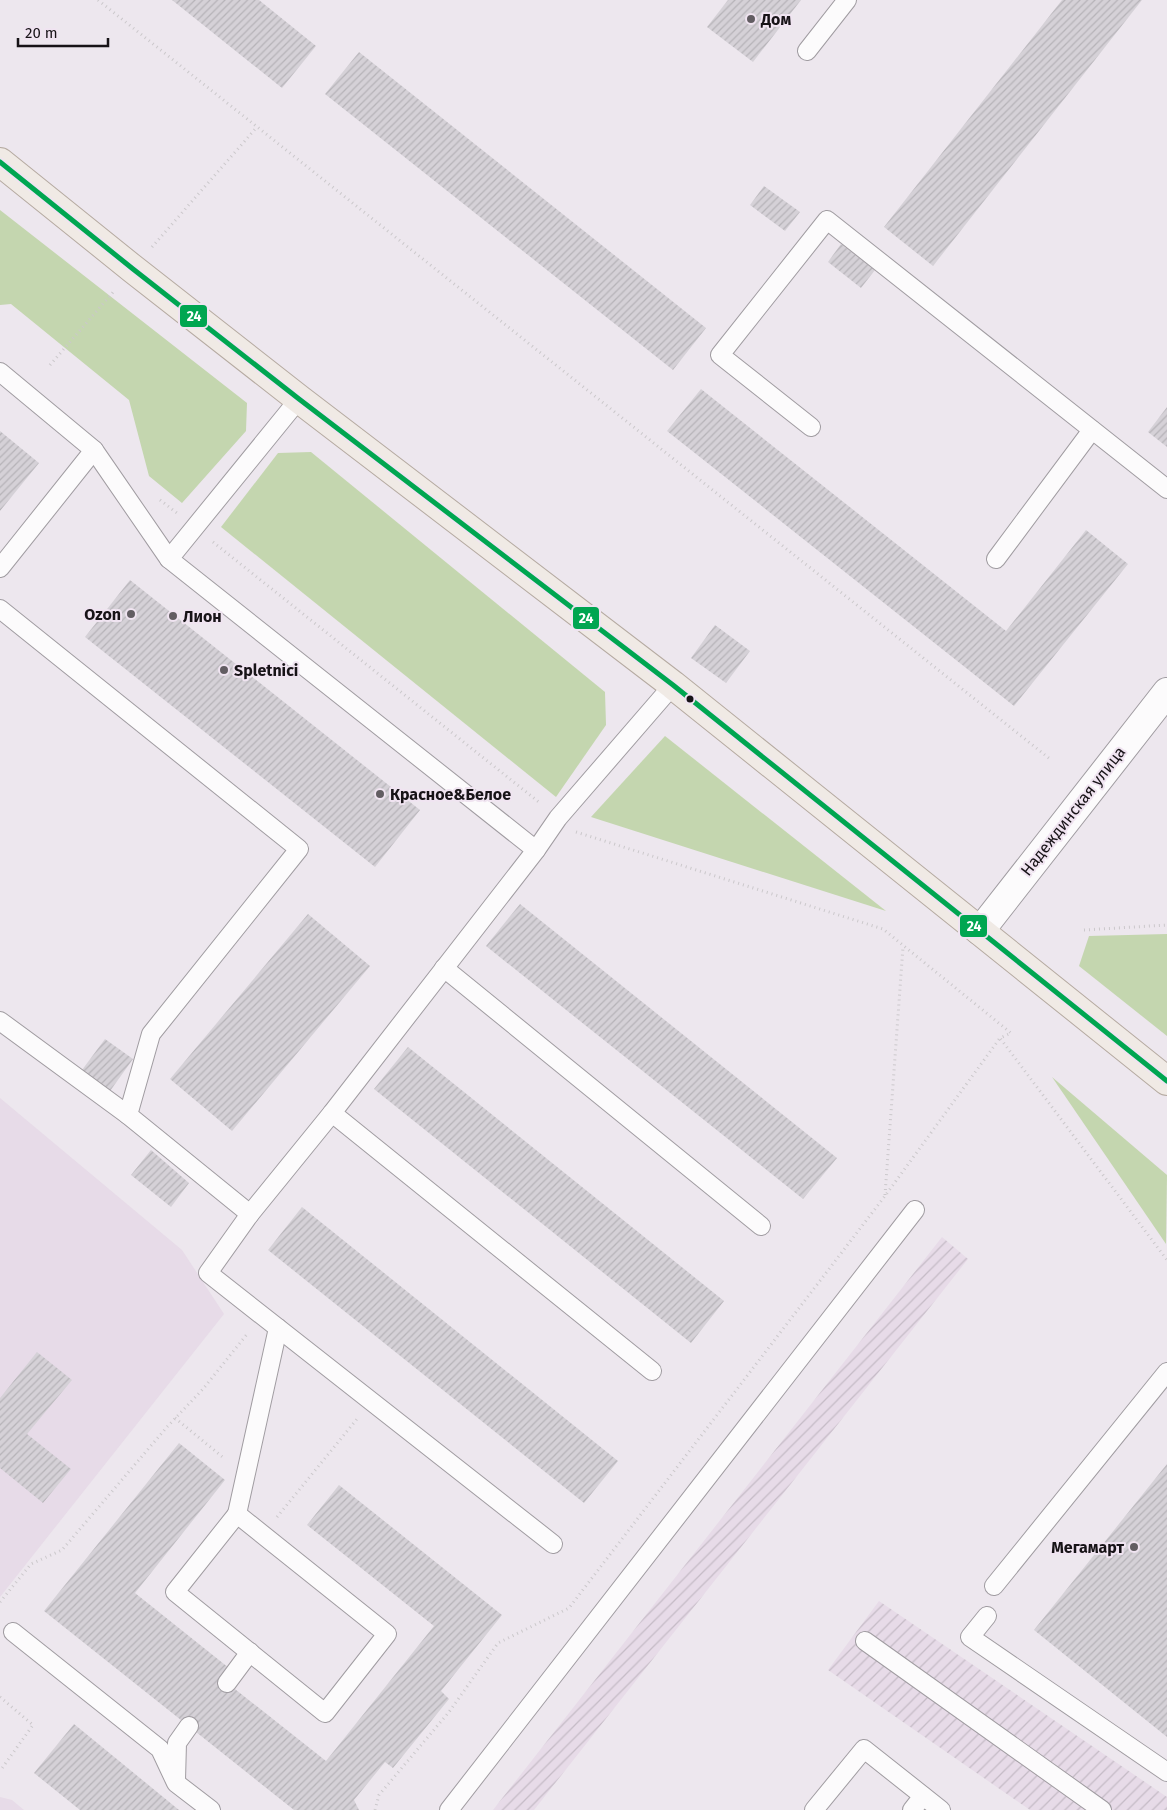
<svg xmlns="http://www.w3.org/2000/svg" width="1167" height="1810" viewBox="0 0 1167 1810" font-family="'Fira Sans',sans-serif">
<style>
.built{fill:#e7dbe8}
.industrial{fill:url(#industrial-furrows)}
.grass{fill:#c4d6af}
.building{fill:url(#building-hatch)}
.lines{fill:none;stroke-linecap:round;stroke-linejoin:round}
.service-casing{stroke:#a09ca1;stroke-width:20}
.minor-casing{stroke:#a09ca1;stroke-width:30}
.primary-casing{stroke:#b5aaa1;stroke-width:30}
.path{stroke:#cbc8cb;stroke-width:3;stroke-dasharray:1 4;stroke-linecap:butt}
.service{stroke:#fcfbfc;stroke-width:18}
.minor{stroke:#fcfbfc;stroke-width:28}
.primary{stroke:#f0eae5;stroke-width:28}
.bus-1-casing{stroke:#f0e4f1;stroke-width:9}
.bus-1{stroke:#00a651;stroke-width:5}
.poi-dot{fill:#625d62;stroke:#f0e4f1;stroke-width:2}
.bus-dot{fill:#171317;stroke:#f0e4f1;stroke-width:2}
.labels{text-anchor:middle;dominant-baseline:central;stroke-width:4;stroke-linejoin:round;paint-order:stroke}
.poi-label{font-size:16px;font-weight:bold;fill:#171317;stroke:#f0e4f1;text-anchor:start}
.street-label{font-size:16px;fill:#171317;stroke:#f0e4f1}
.line-badge{stroke:#f0e4f1;stroke-width:2}
.badge-label{font-size:14px;text-anchor:middle;font-weight:bold;fill:#fff}
</style>
<defs>
<pattern id="industrial-furrows" width="10" height="10" patternUnits="userSpaceOnUse" patternTransform="scale(1.25)"><rect width="10" height="10" fill="#e7dbe8"/><path d="M-1 1l2-2M0 10L10 0M9 11l2-2" fill="none" stroke="#c5bbc6"/></pattern>
<pattern id="building-hatch" width="6" height="6" patternUnits="userSpaceOnUse" patternTransform="scale(1.25)"><rect width="6" height="6" fill="#d5d1d7"/><path d="M-1 1l2-2M0 6l6-6M5 7l2-2" fill="none" stroke="#b6b3b8"/></pattern>
</defs>
<rect width="100%" height="100%" fill="#ede7ee"/>
<g class="built">
<path d="M0 1098 182 1250 224 1314 0 1597Z"/>
<path d="M0 1797 12 1800 24 1810H0Z"/>
</g>
<g class="industrial">
<path d="M942 1237 968 1259 534 1810H493Z"/>
<path d="M879 1601 1167 1797V1810H1030L828 1670Z"/>
</g>
<g class="grass">
<path d="M0 210 247 403 246 431 182 503 149 476 129 400 11 304 0 305Z"/>
<path d="M311 452 605 692 606 725 556 797 221 527 278 453Z"/>
<path d="M665 736 886 911 591 817Z"/>
<path d="M1167 934V1036L1079 966 1089 936Z"/>
<path d="M1052 1077 1167 1175 1166 1244Z"/>
</g>
<g class="building">
<path d="M172 0H259L316 46 282 88Z"/>
<path d="M728 0H801L753 62 707 27Z"/>
<path d="M1062 0H1142L933 266 884 227Z"/>
<path d="M359 52 706 328 673 370 325 94Z"/>
<path d="M764 186 800 212 785 231 750 205Z"/>
<path d="M841 244 875 270 861 288 828 262Z"/>
<path d="M701 389 1006 631 1086 530 1128 564 1014 706 667 431Z"/>
<path d="M1167 407V447L1148 432Z"/>
<path d="M0 431 39 463 0 511Z"/>
<path d="M130 580 420 810 375 867 85 637Z"/>
<path d="M715 625 750 651 726 683 691 658Z"/>
<path d="M520 904 837 1158 803 1199 486 946Z"/>
<path d="M308 914 370 966 232 1131 170 1079Z"/>
<path d="M105 1039 133 1059 110 1091 82 1070Z"/>
<path d="M408 1047 724 1301 691 1343 374 1089Z"/>
<path d="M151 1150 189 1183 171 1207 131 1175Z"/>
<path d="M302 1207 618 1461 584 1503 268 1250Z"/>
<path d="M37 1352 72 1380 27 1434 71 1469 43 1503 0 1468V1398Z"/>
<path d="M179 1443 225 1480 135 1593 229 1668 221 1678 326 1761 434 1626 307 1525 339 1485 502 1615 441 1691 449 1699 393 1768 385 1762 354 1800 359 1810H294L44 1611Z"/>
<path d="M1167 1464V1737L1034 1630Z"/>
<path d="M74 1724 179 1810H80L34 1773Z"/>
</g>
<g class="lines">
<g class="service-casing">
<g id="service">
<path d="M807 51 847 0"/>
<path d="M0 372 94 450 169 559 536 850"/>
<path d="M811 427 720 355 827 220 1167 489"/>
<path d="M169 559 299 399"/>
<path d="M996 559 1092 430"/>
<path d="M0 568 94 450"/>
<path d="M0 609 299 849 151 1034 128 1115 250 1214"/>
<path d="M444 968 761 1226"/>
<path d="M0 1021 128 1115"/>
<path d="M332 1113 652 1371"/>
<path d="M237 1514 387 1634 325 1713 175 1592Z"/>
<path d="M237 1514 278 1328"/>
<path d="M553 1544 208 1273 250 1214 332 1113 536 850 558 818 673 685"/>
<path d="M994 1586 1167 1372"/>
<path d="M987 1616 970 1637 1167 1772"/>
<path d="M13 1632 160 1749 176 1783 211 1810"/>
<path d="M865 1641 1102 1810"/>
<path d="M227 1683 250 1652"/>
<path d="M176 1780 177 1743 189 1726"/>
<path d="M449 1810 915 1210"/>
<path d="M814 1810 864 1749 941 1810"/>
<path d="M912 1810 923 1796"/>
</g>
</g>
<g class="minor-casing">
<path id="minor" d="M980 931 1167 692"/>
</g>
<g class="primary-casing">
<path id="primary" d="M0 162 133 269 299 399 673 685 1167 1081"/>
</g>
<g class="path">
<path d="M98 0 1050 759"/>
<path d="M152 247 257 127"/>
<path d="M50 365 114 291"/>
<path d="M160 500 177 513"/>
<path d="M213 542 540 803"/>
<path d="M576 832 883 929 1011 1033 1000 1038 1167 1260"/>
<path d="M1084 930 1167 925"/>
<path d="M885 1195 903 947"/>
<path d="M175 1418 225 1459"/>
<path d="M277 1517 357 1419"/>
<path d="M0 1602 31 1564 62 1550 167 1427 203 1389 248 1333"/>
<path d="M0 1697 33 1725 0 1771"/>
<path d="M375 1810 379 1795 449 1712 498 1643 569 1608 885 1196 1000 1038"/>
</g>
<use href="#service" class="service"/>
<use href="#minor" class="minor"/>
<use href="#primary" class="primary"/>
<g class="bus-1-casing">
<path id="bus-1" d="M0 162 133 269 299 399 673 685 1167 1081"/>
</g>
<use href="#bus-1" class="bus-1"/>
</g>
<g class="poi-dot">
<circle cx="751" cy="19" r="5"/>
<circle cx="131" cy="614" r="5"/>
<circle cx="173" cy="616" r="5"/>
<circle cx="224" cy="670" r="5"/>
<circle cx="380" cy="794" r="5"/>
<circle cx="1134" cy="1547" r="5"/>
</g>
<circle class="bus-dot" cx="690" cy="699" r="4.5"/>
<g class="labels">
<g class="poi-label">
<text x="761" y="19">Дом</text>
<text x="121" y="614" text-anchor="end">Ozon</text>
<text x="183" y="616">Лион</text>
<text x="234" y="670">Spletnici</text>
<text x="390" y="794">Красное&amp;Белое</text>
<text x="1124" y="1547" text-anchor="end">Мегамарт</text>
</g>
<g class="street-label">
<text transform="translate(1073 811) rotate(-52)">Надеждинская улица</text>
</g>
</g>
<g class="line-badge">
<rect x="179" y="304" width="29" height="24" rx="5" fill="#00a651"/>
<rect x="572" y="606" width="28" height="24" rx="5" fill="#00a651"/>
<rect x="959" y="914" width="29" height="24" rx="5" fill="#00a651"/>
</g>
<g class="badge-label">
<text x="194" y="321">24</text>
<text x="586" y="623">24</text>
<text x="974" y="931">24</text>
</g>
<path d="M18 38v8h90v-8" fill="none" stroke="#171317" stroke-width="2.5"/>
<text x="25" y="38" font-size="15" fill="#171317" stroke="#f0e4f1" stroke-width="4" paint-order="stroke">20 m</text>
</svg>
